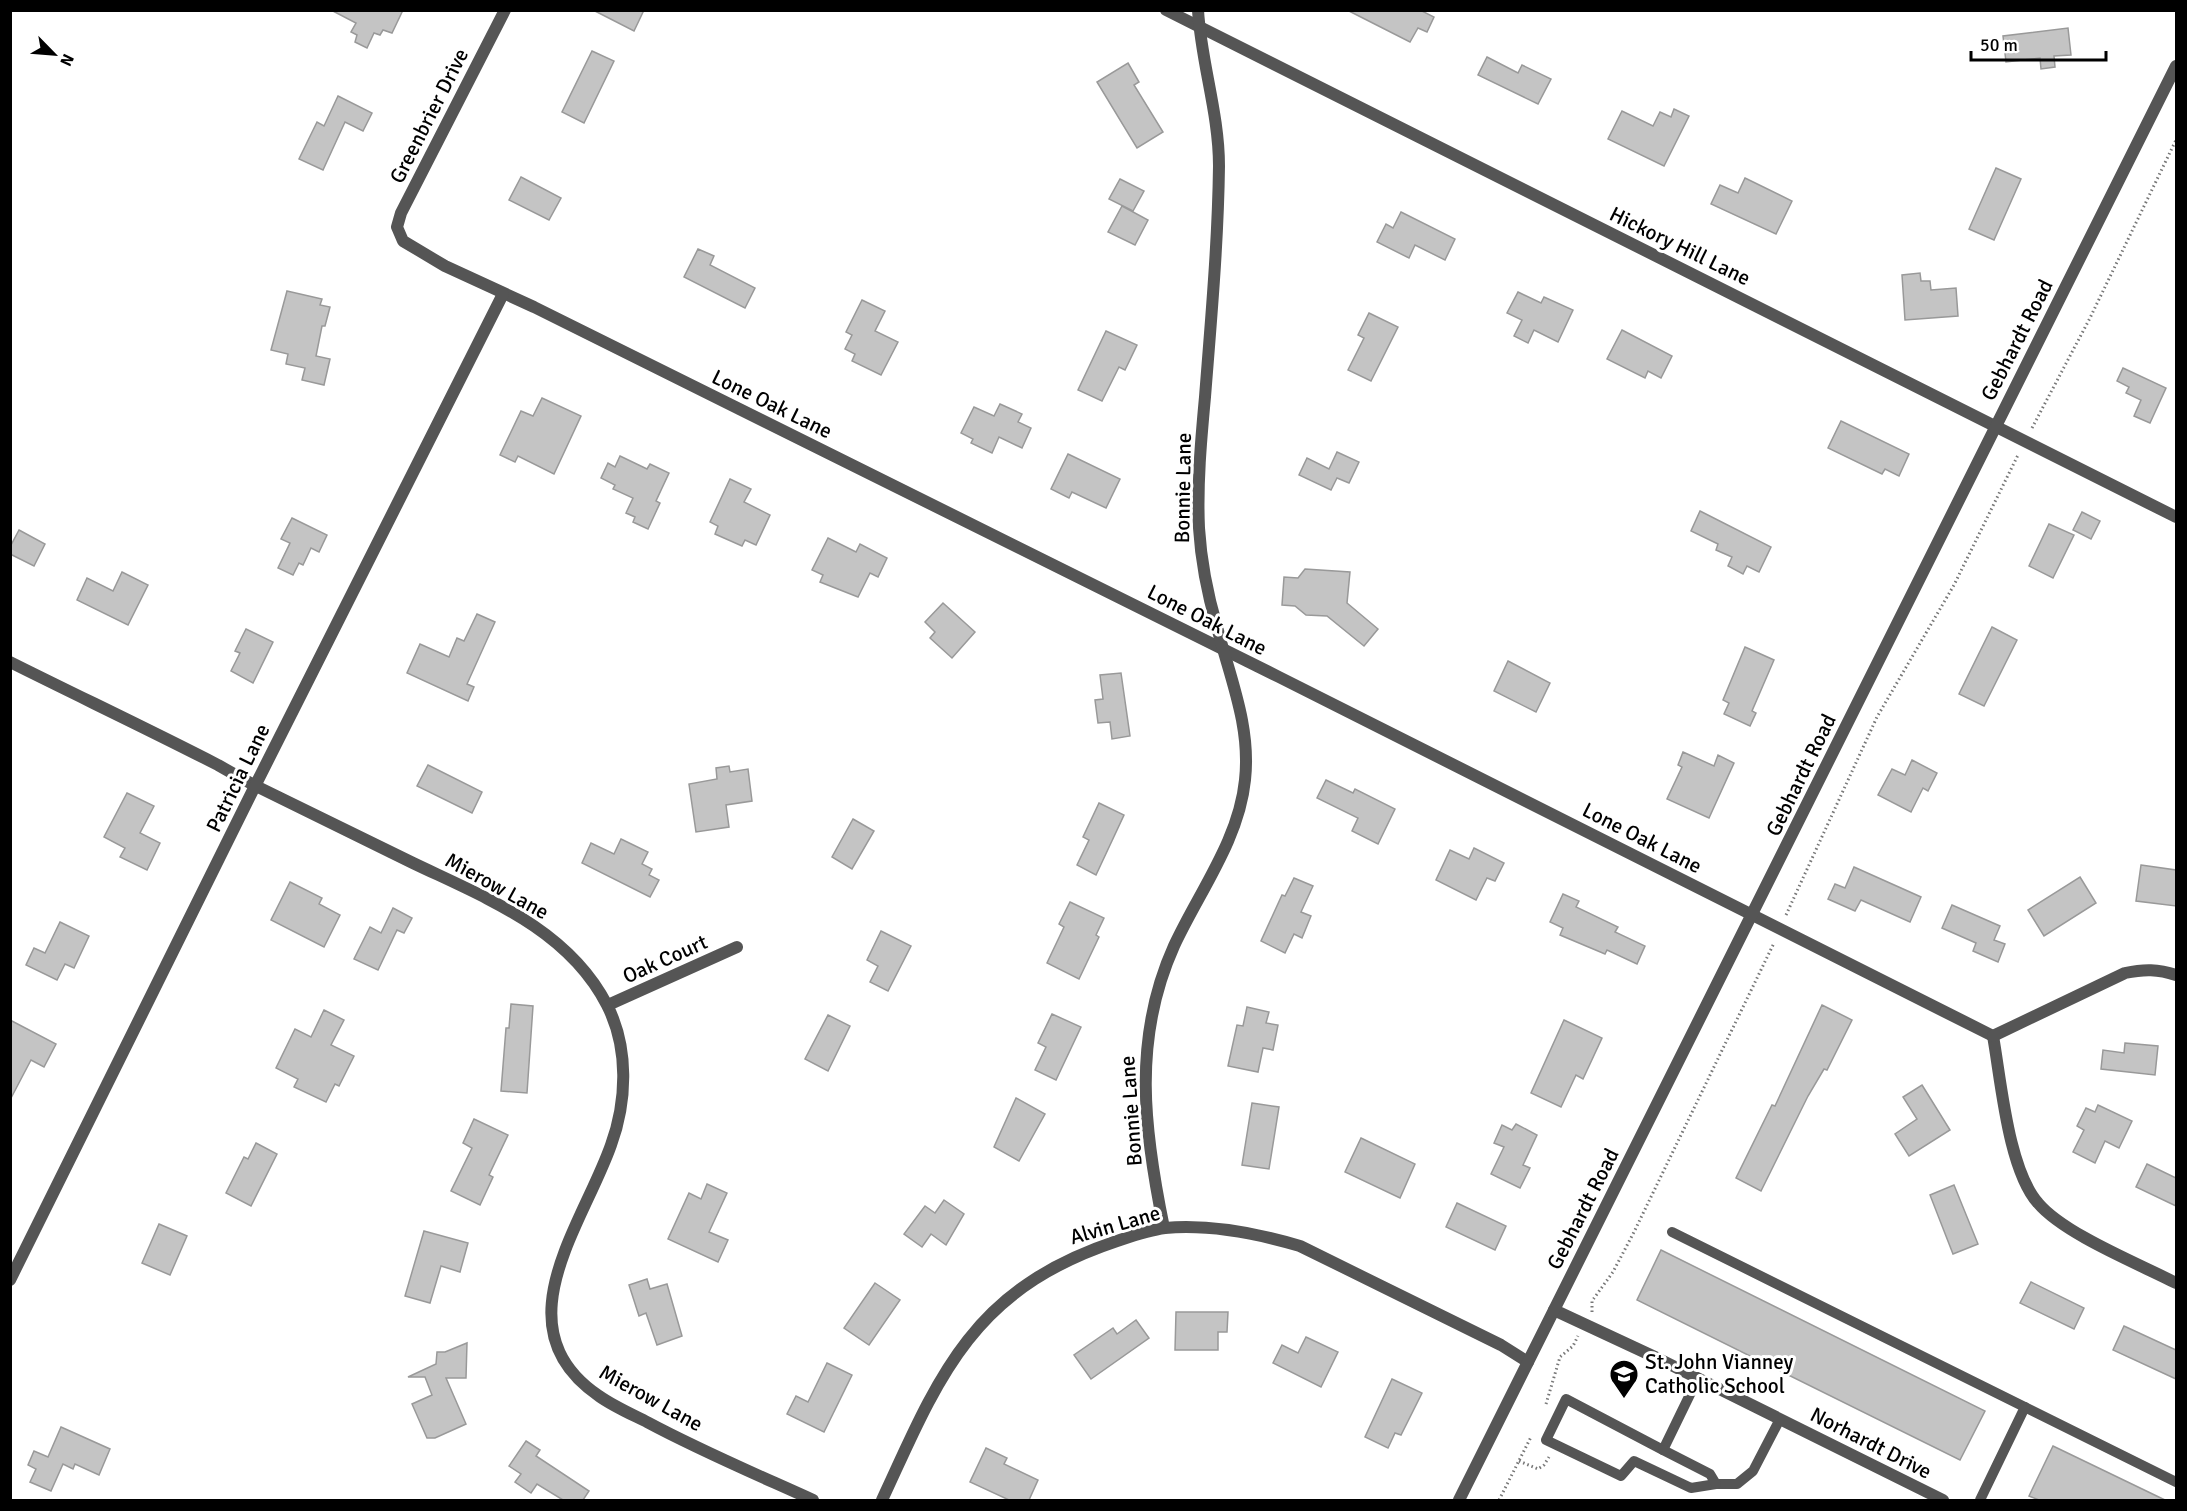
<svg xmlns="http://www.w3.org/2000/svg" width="2187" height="1511" viewBox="0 0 2187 1511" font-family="Signika,sans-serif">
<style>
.building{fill:#c4c4c4;stroke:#999;stroke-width:1.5}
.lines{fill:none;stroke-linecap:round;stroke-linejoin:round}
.path{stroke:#777;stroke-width:3;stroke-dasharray:1.5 3;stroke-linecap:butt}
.service{stroke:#555;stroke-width:10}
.minor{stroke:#555;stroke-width:12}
.tertiary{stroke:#555;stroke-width:12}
.labels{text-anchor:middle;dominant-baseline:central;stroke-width:6;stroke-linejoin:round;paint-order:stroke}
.street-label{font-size:21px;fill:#000;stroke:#fff}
.poi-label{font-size:21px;fill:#000;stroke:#fff;text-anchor:start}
</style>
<rect width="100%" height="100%" fill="#fff"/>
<g class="building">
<path d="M331 10H403L392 33 383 30 380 35 374 33 367 48 355 42 357 35 351 32 356 23Z"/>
<path d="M593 10H644L634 31Z"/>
<path d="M1347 10H1420L1434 17 1427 32 1418 28 1410 42Z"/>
<path d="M2068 28 2071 55 2054 56 2055 67 2041 69 2040 58 2006 62 2003 36Z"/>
<path d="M592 51 614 61 584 123 562 112Z"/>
<path d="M1487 57 1518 73 1522 65 1551 79 1538 104 1478 75Z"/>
<path d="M1128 63 1139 82 1134 85 1163 132 1137 148 1097 82Z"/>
<path d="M338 96 372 113 363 131 345 122 323 170 299 159 317 122 324 126Z"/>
<path d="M1674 109 1689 116 1664 166 1608 139 1622 111 1653 126 1660 112 1671 117Z"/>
<path d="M1996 168 2021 179 1994 240 1969 229Z"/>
<path d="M521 177 561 198 549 220 509 200Z"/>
<path d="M1745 178 1792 201 1776 234 1711 204 1720 185 1738 193Z"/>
<path d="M1120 179 1144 191 1133 211 1109 199Z"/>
<path d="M1122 206 1148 220 1135 245 1108 232Z"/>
<path d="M1401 212 1455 239 1445 260 1415 245 1409 258 1377 242 1386 224 1393 228Z"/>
<path d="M698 249 714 256 710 265 755 288 745 308 684 277Z"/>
<path d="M1920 273 1921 281H1930L1931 290 1956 288 1958 316 1905 320 1902 275Z"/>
<path d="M287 291 322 299 320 305 330 307 325 326H322L316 356 330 359 324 385 302 380 305 368 286 364 288 354 271 350Z"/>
<path d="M1518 292 1541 303 1544 297 1573 310 1558 342 1534 330 1528 343 1514 336 1522 320 1507 313Z"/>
<path d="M862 300 885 311 875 331 898 342 881 375 852 361 855 354 845 349 852 335 846 332Z"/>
<path d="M1369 313 1398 327 1371 381 1348 370 1364 338 1358 335Z"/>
<path d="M1622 330 1672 356 1661 378 1648 371 1645 378 1607 359Z"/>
<path d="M1106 331 1137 345 1125 370 1119 367 1102 401 1078 390Z"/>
<path d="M2123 368 2166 388 2150 423 2134 416 2141 400 2126 393 2129 387 2117 381Z"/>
<path d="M542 398 581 416 554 474 518 456 515 462 500 455 521 411 533 416Z"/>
<path d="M1000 404 1022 414 1018 422 1031 428 1022 448 999 437 992 453 971 443 973 439 961 433 974 407 994 416Z"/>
<path d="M1841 421 1909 454 1899 476 1885 469 1882 474 1828 448Z"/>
<path d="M1337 452 1359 462 1349 483 1337 478 1331 490 1299 475 1307 458 1329 469Z"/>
<path d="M1068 454 1120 479 1106 508 1072 492 1069 498 1051 489Z"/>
<path d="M620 456 647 469 650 464 669 473 656 501 660 503 648 529 633 522 635 517 626 513 633 498 613 489 615 485 601 478 608 463 615 467Z"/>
<path d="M730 479 751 489 744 502 770 515 756 545 745 540 742 546 715 534 718 526 710 522Z"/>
<path d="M1700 511 1771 547 1759 572 1747 566 1743 574 1728 566 1732 557 1716 550 1718 544 1691 531Z"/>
<path d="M2082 512 2100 521 2091 539 2073 530Z"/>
<path d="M292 518 327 535 319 552 311 548 303 565 299 563 293 575 278 568 290 543 281 539Z"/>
<path d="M2049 524 2074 535 2053 578 2029 566Z"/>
<path d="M19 530 45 544 34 566 10 554V547Z"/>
<path d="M828 538 856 552 860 544 887 558 878 577 870 573 858 597 820 582 823 575 812 570Z"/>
<path d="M1305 569 1350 572 1347 603 1378 629 1364 646 1327 616 1306 615 1295 606 1282 605 1284 577 1298 578Z"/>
<path d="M122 572 148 585 128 625 77 600 87 578 113 591Z"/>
<path d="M943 603 975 632 952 658 930 638 935 632 925 622Z"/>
<path d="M477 614 495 622 467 684 474 687 468 701 407 673 420 644 449 657 457 638 464 641Z"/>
<path d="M1992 627 2017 640 1984 706 1959 694Z"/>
<path d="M246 629 273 642 253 683 231 671 240 653 235 651Z"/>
<path d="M1745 647 1774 660 1752 711 1756 713 1750 726 1724 714 1729 703 1723 700Z"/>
<path d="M1508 661 1550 683 1536 712 1494 691Z"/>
<path d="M1121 673 1130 736 1112 739 1110 722 1098 723 1095 700 1103 699 1100 675Z"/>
<path d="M1683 752 1714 766 1718 755 1734 763 1709 818 1667 799 1682 767 1678 765Z"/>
<path d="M1912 760 1937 773 1928 791 1923 788 1911 812 1878 795 1892 769 1905 775Z"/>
<path d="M428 765 482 792 472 813 417 786Z"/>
<path d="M729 766 730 772 748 769 752 801 726 805 729 827 696 832 689 784 717 779 716 768Z"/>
<path d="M1326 780 1353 793 1355 789 1395 809 1378 844 1352 831 1358 818 1317 798Z"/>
<path d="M127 793 154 806 140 833 160 843 147 870 120 857 125 848 104 837Z"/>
<path d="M1099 803 1124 815 1096 875 1077 865 1089 840 1083 837Z"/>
<path d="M853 819 874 831 852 869 832 857Z"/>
<path d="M621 839 648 852 642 864 652 869 649 875 659 880 650 897 582 863 591 843 614 854Z"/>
<path d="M1474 848 1504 863 1495 881 1487 878 1476 900 1436 880 1450 850 1469 859Z"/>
<path d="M2141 865 2176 870V906L2136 901Z"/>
<path d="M1854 867 1921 897 1910 922 1861 900 1855 911 1828 899 1835 884 1845 888Z"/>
<path d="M2080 877 2096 903 2044 936 2028 910Z"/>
<path d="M1294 878 1313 886 1301 912 1311 916 1302 938 1294 934 1285 953 1261 941 1282 895 1285 896Z"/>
<path d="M290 882 322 898 319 904 340 915 324 947 271 920Z"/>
<path d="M1563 894 1579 901 1576 907 1618 927 1615 932 1645 946 1637 964 1607 950 1605 954 1560 935 1563 928 1550 922Z"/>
<path d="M1070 902 1104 918 1096 935 1099 937 1079 979 1047 963 1064 927 1059 924Z"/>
<path d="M1952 905 2000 926 1994 940 2005 944 1998 962 1973 951 1976 943 1942 928Z"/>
<path d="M393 908 412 918 404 933 397 930 378 970 354 959 370 927 381 933Z"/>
<path d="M60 922 89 936 74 968 65 964 57 980 26 965 34 948 45 953Z"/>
<path d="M881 931 911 946 888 991 870 982 878 966 867 960Z"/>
<path d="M511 1004 533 1006 527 1093 501 1091 506 1028H509Z"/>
<path d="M1822 1005 1852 1020 1827 1070 1824 1069 1808 1096 1761 1191 1736 1178 1772 1105 1775 1106Z"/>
<path d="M1247 1007 1269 1012 1266 1023 1278 1025 1273 1050 1263 1048 1258 1072 1228 1066 1237 1025 1243 1026Z"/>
<path d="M324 1010 344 1020 331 1045 354 1056 339 1086 335 1084 326 1102 294 1087 298 1079 276 1068 295 1029 311 1037Z"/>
<path d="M1052 1014 1081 1027 1056 1080 1035 1070 1046 1047 1038 1043Z"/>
<path d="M828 1015 850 1026 828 1071 805 1059Z"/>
<path d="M10 1020 56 1044 44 1067 31 1060 10 1100Z"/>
<path d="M1564 1020 1602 1038 1583 1079 1576 1075 1561 1107 1531 1093Z"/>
<path d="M2125 1043 2158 1046 2155 1075 2101 1069 2103 1050 2124 1053Z"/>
<path d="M1922 1085 1950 1130 1909 1156 1895 1134 1917 1119 1903 1097Z"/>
<path d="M1016 1098 1045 1114 1019 1161 994 1147Z"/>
<path d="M1252 1103 1279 1107 1269 1169 1242 1165Z"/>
<path d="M2098 1105 2132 1121 2119 1148 2105 1141 2095 1163 2073 1152 2084 1130 2077 1126 2086 1108 2095 1112Z"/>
<path d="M474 1119 508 1135 489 1175 493 1177 480 1205 451 1191 472 1148 463 1143Z"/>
<path d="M1516 1124 1537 1135 1523 1165 1530 1168 1520 1188 1491 1174 1504 1147 1494 1143 1502 1125 1512 1130Z"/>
<path d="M1361 1138 1415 1164 1400 1198 1345 1172Z"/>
<path d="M256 1143 277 1154 251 1206 226 1193 244 1157 248 1159Z"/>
<path d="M2147 1164 2176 1178V1206L2136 1187Z"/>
<path d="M707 1184 727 1193 709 1232 728 1240 718 1262 668 1239 689 1193 701 1199Z"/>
<path d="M1954 1185 1978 1244 1953 1254 1930 1195Z"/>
<path d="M944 1200 964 1214 946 1245 931 1234 922 1247 904 1234 925 1206 935 1213Z"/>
<path d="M1457 1203 1506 1226 1495 1250 1446 1227Z"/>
<path d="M159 1224 187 1236 170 1275 142 1263Z"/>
<path d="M424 1231 468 1243 460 1272 441 1266 430 1303 405 1296Z"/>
<path d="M1661 1250 1985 1411 1960 1460 1637 1300Z"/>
<path d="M647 1279 650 1289 667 1284 682 1336 657 1345 646 1313 639 1316 629 1285Z"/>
<path d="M2031 1282 2084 1308 2074 1329 2020 1303Z"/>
<path d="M875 1283 900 1300 869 1345 844 1328Z"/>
<path d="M1176 1312H1228L1227 1332H1218V1350H1175Z"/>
<path d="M1136 1320 1149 1338 1091 1379 1074 1355 1113 1328 1117 1334Z"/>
<path d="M2124 1326 2176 1350V1379L2113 1350Z"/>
<path d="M1306 1337 1338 1352 1321 1387 1273 1363 1282 1345 1298 1353Z"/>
<path d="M467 1343 466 1378H446L466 1424 435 1438H427L412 1404 432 1395 425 1377H408L436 1364 437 1352H445Z"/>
<path d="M827 1363 852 1375 824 1432 787 1414 796 1396 808 1402Z"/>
<path d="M1392 1379 1422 1393 1401 1435 1395 1433 1388 1448 1365 1437Z"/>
<path d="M61 1427 110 1449 99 1475 75 1464 73 1469 63 1464 51 1491 30 1482 36 1469 28 1465 34 1451 48 1457Z"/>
<path d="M526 1441 540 1450 536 1456 589 1491 583 1500H563L537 1484 531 1493 515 1482 521 1474 509 1466Z"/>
<path d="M2053 1446 2165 1500H2039L2029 1496Z"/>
<path d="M986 1448 1007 1458 1004 1464 1038 1480 1029 1500H1009L970 1482Z"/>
</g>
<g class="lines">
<g class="path">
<path d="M2032 428 2090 318 2176 140"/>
<path d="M1786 915 1877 717 1954 585 2018 455"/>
<path d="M1592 1312V1301L1613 1272 1634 1232 1774 943"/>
<path d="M1546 1404 1560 1357 1573 1346 1578 1336"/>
<path d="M1519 1461 1538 1469 1544 1465 1549 1457"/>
<path d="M1499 1500 1531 1437"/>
</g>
<g class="service">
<path d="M1672 1232 2176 1482"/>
<path d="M1698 1378 1663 1450 1566 1399 1546 1440 1621 1476 1634 1461 1691 1488 1716 1484H1737L1753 1471 1780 1419"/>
<path d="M1663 1450 1710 1474 1716 1484"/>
<path d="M1980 1500 2025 1407"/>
</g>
<g class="minor">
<path d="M505 10 401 213 397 227 403 241 445 266 534 307 1279 677 1993 1036"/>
<path d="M1166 10 2176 517"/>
<path d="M10 662C80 697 150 730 218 765 232 773 246 781 260 788 311 813 362 838 413 863 486 898 568 929 607 1005 629 1048 627 1101 611 1145 583 1225 499 1328 599 1396 613 1406 631 1414 647 1422 701 1451 758 1475 813 1500"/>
<path d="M608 1005 737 947"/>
<path d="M1993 1036C2001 1080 2008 1169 2038 1203 2064 1234 2139 1264 2176 1283"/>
<path d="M1993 1036 2125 973C2144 969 2158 969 2176 975"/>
<path d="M1164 1228C1144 1131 1132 1039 1174 946 1199 892 1239 840 1245 780 1251 726 1230 678 1217 627 1208 596 1201 561 1199 528 1197 485 1201 440 1205 397 1211 320 1218 243 1219 166 1219 113 1201 62 1198 10"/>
<path d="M10 1280 255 786 503 294"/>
<path d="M1554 1310 1657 1358 1943 1500"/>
<path d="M882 1500C907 1447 931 1387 968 1340 1007 1290 1057 1261 1117 1241 1132 1236 1149 1230 1165 1228 1210 1224 1256 1233 1300 1246L1501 1345 1528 1362"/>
</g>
<path class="tertiary" d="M1459 1500 2176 66"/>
</g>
<defs>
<g id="school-pin" transform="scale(1.5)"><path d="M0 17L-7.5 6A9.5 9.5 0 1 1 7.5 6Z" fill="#000" stroke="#fff"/><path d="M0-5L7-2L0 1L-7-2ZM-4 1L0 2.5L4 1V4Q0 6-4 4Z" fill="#fff"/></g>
</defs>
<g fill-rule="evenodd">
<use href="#school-pin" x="1624" y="1374"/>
</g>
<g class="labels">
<g class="street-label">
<text transform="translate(429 116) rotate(-63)">Greenbrier Drive</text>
<text transform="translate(1680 246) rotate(26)">Hickory Hill Lane</text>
<text transform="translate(2017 340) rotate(-63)">Gebhardt Road</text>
<text transform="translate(772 404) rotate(26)">Lone Oak Lane</text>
<text transform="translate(1183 488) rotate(-89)">Bonnie Lane</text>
<text transform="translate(1207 620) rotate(27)">Lone Oak Lane</text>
<text transform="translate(1801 775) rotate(-64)">Gebhardt Road</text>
<text transform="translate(238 778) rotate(-64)">Patricia Lane</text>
<text transform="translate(1642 838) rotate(27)">Lone Oak Lane</text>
<text transform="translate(497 886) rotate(29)">Mierow Lane</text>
<text transform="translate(665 959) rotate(-24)">Oak Court</text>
<text transform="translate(1131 1111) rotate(-94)">Bonnie Lane</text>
<text transform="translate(1583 1209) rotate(-63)">Gebhardt Road</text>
<text transform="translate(1115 1225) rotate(-16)">Alvin Lane</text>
<text transform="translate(651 1398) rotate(29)">Mierow Lane</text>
<text transform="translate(1871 1443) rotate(27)">Norhardt Drive</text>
</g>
<g class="poi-label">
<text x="1645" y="1362">St. John Vianney<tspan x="1645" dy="24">Catholic School</tspan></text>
</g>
</g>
<rect width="2187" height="1511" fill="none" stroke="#000000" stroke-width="24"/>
<g transform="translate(54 54) rotate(115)" stroke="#ffffff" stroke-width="4.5" paint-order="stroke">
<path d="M0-4.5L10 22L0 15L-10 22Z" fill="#000000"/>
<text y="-9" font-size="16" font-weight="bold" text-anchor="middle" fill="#000000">N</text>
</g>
<path d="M1971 51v9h135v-9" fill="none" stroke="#000000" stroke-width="3"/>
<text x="1980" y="51" font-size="18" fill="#000000" stroke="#ffffff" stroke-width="4.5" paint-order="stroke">50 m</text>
</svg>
